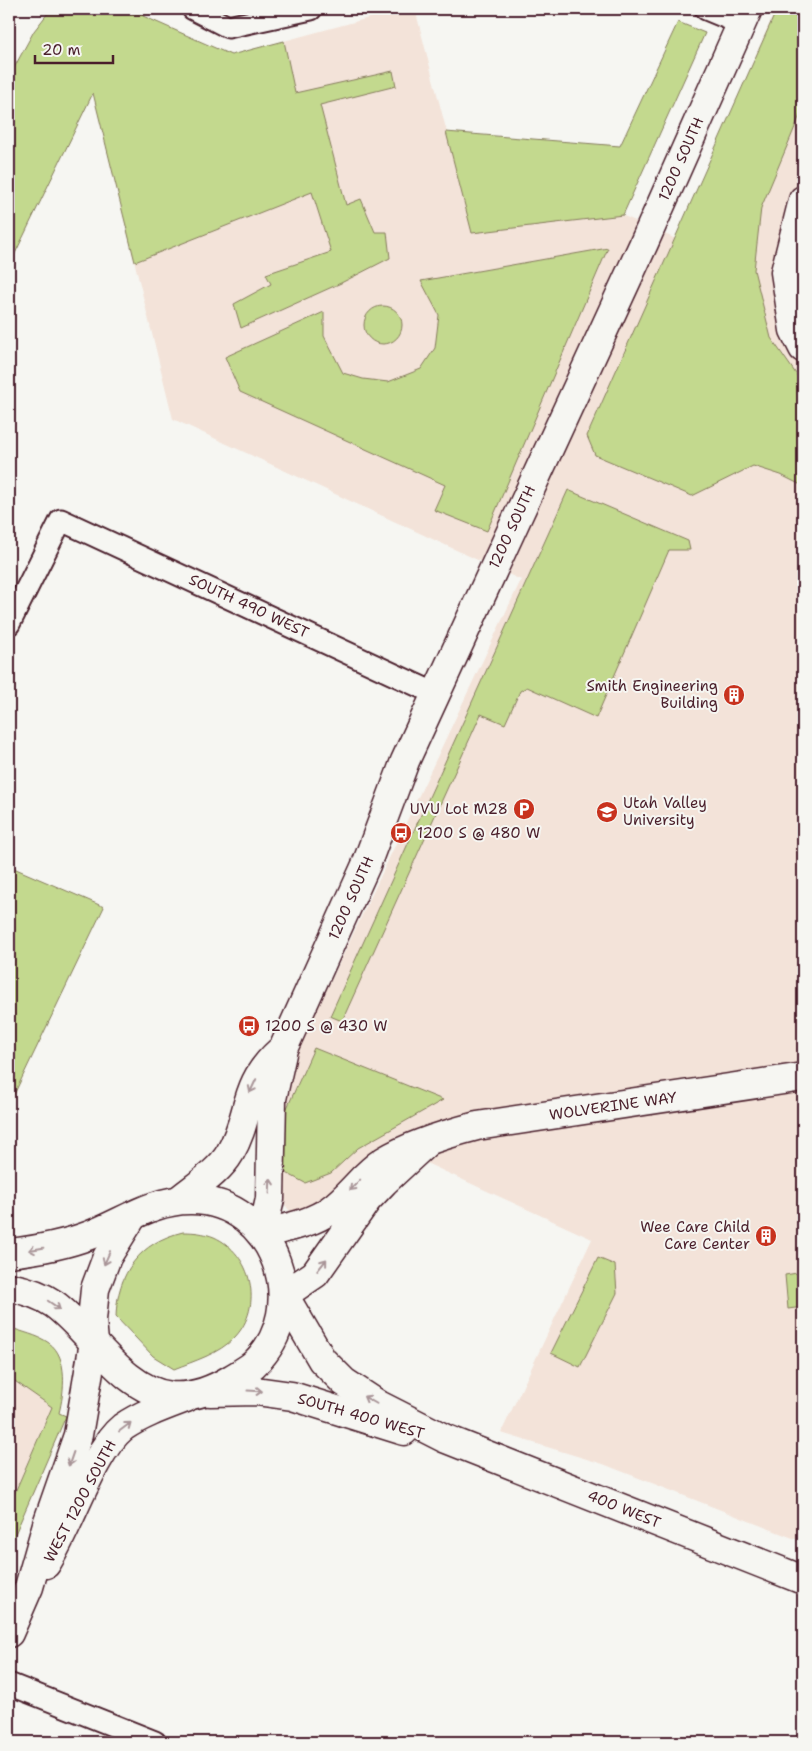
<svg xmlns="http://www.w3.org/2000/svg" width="812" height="1751" viewBox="0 0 812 1751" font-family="'Shantell Sans',sans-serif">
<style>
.built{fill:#f3e3d9}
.green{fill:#c3d98e;stroke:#867c5c}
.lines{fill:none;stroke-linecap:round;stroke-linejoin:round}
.street-casing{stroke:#4a1f2b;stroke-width:25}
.secondary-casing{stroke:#4a1f2b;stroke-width:31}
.street{stroke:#f6f6f2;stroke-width:21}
.secondary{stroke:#f6f6f2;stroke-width:28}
.oneway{stroke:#a99598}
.labels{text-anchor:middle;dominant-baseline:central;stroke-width:4;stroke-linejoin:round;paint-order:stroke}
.street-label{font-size:15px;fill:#4a1f2b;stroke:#f6f6f2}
.poi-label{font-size:15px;fill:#4a1f2b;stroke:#f6f6f2;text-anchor:end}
</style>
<rect width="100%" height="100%" fill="#f6f6f2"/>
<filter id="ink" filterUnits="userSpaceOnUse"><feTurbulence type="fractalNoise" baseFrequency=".02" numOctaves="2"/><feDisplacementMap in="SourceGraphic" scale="10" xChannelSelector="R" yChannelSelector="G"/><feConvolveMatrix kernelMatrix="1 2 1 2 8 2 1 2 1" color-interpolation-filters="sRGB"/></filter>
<g filter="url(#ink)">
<g class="built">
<path d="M402 9H415L473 233 615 212 676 239 776 9H803V1542L603 1464 501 1433 592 1239 387 1145 322 1204 291 1213 283 1202 278 1128 289 1074 301 1044 521 580 173 419 93 93Z"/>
<path d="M9 1377 53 1406 9 1505Z"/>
</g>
<g class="green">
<path d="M51 9H146L143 16 231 55 284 41 295 93 393 71 396 86 320 105 346 205 361 199 375 232H387L390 258 341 283 241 328 234 304 271 284 266 274 331 252 312 192 135 262 93 93 9 266V77L34 31Z"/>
<path d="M777 9H803V108L761 208 754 270 771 338 803 384V486L781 475 753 466 692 496 595 455 587 436Z"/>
<path d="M678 22 705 33 623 215 472 233 446 132 620 146Z"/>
<path d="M608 248 487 531 434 510 445 485 240 392 225 357 324 312V336L343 373 363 379 388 382 421 369 435 348 439 315 421 281Z"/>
<circle cx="383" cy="325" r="19"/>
<path d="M568 490 688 541 690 550H669L596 718 527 687 520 691 505 724 481 714 342 1021 330 1016Z"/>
<path d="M9 866 104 907 9 1105Z"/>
<path d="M314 1048 443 1100 358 1148 331 1173 305 1183 279 1169 274 1137Z"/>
<path d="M183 1232C194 1232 204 1233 214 1237 252 1254 264 1306 235 1337 219 1354 194 1361 174 1369L153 1356 116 1317C117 1273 140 1242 183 1232Z"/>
<path d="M598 1258 615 1265 617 1293 580 1367 551 1353Z"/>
<path d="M803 1272V1307L788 1309 785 1275Z"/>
<path d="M9 1327C21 1332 38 1335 49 1343 69 1357 64 1393 59 1413L66 1416 9 1548V1506L52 1407 9 1377Z"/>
</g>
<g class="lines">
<g class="street-casing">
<g id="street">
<path d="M193 9 228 27 311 9"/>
<path d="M706 9 742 24"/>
<path d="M9 624 61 520 436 694"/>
<path d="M9 1684 155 1742"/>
</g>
</g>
<g class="secondary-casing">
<g id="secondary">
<path d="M803 200 785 272 794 330 803 348"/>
<path d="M426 1143 384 1182 367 1200 315 1274 284 1295 322 1360 344 1382 379 1405 444 1438 803 1580"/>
<path d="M179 1200C196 1186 219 1172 230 1153 252 1115 241 1086 280 1051"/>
<path d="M262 1234 270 1199 272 1099 283 1049 366 865 405 761 644 243 748 9"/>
<path d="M262 1234C284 1228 311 1224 330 1210 350 1196 363 1174 384 1161 408 1146 450 1133 477 1126L803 1077"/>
<path d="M9 1253C36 1250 64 1245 90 1235 124 1222 154 1199 192 1200 275 1201 313 1309 254 1364 247 1370 239 1374 231 1379 213 1390 193 1398 171 1396 122 1390 92 1332 54 1304 41 1295 25 1290 9 1287"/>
<path d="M210 1392 256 1391 292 1396 404 1431"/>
<path d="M46 1564C70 1527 92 1452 123 1427 142 1414 165 1406 186 1398"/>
<path d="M9 1633 29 1587 47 1524 78 1435 94 1342 92 1320 95 1289 107 1257 132 1217"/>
</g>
</g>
<use href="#street" class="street"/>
<use href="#secondary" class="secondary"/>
</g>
<defs><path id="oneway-shaft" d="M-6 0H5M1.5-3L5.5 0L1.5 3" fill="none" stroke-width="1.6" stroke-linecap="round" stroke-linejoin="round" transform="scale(1.25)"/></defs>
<g class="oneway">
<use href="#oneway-shaft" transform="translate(253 1086) rotate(115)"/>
<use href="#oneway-shaft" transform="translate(355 1185) rotate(134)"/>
<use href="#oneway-shaft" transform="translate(270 1186) rotate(-87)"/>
<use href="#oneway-shaft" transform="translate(36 1249) rotate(170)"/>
<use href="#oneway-shaft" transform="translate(107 1258) rotate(114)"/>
<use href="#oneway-shaft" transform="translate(322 1265) rotate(-52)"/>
<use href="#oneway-shaft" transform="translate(54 1305) rotate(35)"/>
<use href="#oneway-shaft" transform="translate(255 1391) rotate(3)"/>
<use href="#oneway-shaft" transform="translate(370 1400) rotate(-150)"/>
<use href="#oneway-shaft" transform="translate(125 1427) rotate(-37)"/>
<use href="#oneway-shaft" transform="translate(71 1459) rotate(109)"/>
</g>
</g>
<defs>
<g id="building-disc" transform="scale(1.125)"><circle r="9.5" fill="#c8321e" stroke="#f6f6f2"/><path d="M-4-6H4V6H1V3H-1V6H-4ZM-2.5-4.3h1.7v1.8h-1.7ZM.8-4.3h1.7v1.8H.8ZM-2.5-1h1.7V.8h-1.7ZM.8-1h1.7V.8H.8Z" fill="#fff"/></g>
<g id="parking-disc" transform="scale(1.125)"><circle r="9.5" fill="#c8321e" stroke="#f6f6f2"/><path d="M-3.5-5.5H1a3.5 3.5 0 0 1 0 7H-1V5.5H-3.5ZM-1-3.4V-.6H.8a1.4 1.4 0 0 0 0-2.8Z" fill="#fff"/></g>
<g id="university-disc" transform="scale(1.125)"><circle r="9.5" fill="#c8321e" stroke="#f6f6f2"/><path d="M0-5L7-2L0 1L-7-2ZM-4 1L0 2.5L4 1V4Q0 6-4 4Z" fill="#fff"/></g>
<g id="bus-disc" transform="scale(1.125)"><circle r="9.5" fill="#c8321e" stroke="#f6f6f2"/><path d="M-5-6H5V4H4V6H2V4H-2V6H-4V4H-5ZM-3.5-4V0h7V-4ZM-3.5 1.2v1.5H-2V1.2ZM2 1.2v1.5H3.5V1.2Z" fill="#fff"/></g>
</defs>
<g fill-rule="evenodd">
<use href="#building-disc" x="734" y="695"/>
<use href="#parking-disc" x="524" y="809"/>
<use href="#university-disc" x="607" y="812"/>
<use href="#bus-disc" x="401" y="833"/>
<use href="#bus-disc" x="249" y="1026"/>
<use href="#building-disc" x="766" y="1236"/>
</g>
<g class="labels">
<g class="street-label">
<text transform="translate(681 159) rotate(-66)">1200 SOUTH</text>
<text transform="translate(512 527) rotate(-65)">1200 SOUTH</text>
<text transform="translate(249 606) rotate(25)">SOUTH 490 WEST</text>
<text transform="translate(351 898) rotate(-66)">1200 SOUTH</text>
<text transform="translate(613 1106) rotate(-8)">WOLVERINE WAY</text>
<text transform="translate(361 1416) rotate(16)">SOUTH 400 WEST</text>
<text transform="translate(80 1501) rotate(-62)">WEST 1200 SOUTH</text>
<text transform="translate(624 1509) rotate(22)">400 WEST</text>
</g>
<g class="poi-label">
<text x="718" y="686">Smith Engineering<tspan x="718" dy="17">Building</tspan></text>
<text x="623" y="803" text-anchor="start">Utah Valley<tspan x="623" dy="17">University</tspan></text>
<text x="508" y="809">UVU Lot M28</text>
<text x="417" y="833" text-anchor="start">1200 S @ 480 W</text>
<text x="265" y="1026" text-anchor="start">1200 S @ 430 W</text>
<text x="750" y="1227">Wee Care Child<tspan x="750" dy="17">Care Center</tspan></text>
</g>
</g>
<rect width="812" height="1751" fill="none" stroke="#f6f6f2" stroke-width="30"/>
<rect x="15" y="15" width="782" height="1721" fill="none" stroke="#4a1f2b" stroke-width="2" filter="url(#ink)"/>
<path d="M35 55v8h78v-8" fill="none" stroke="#4a1f2b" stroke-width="2.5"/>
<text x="42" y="55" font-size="15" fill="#4a1f2b" stroke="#f6f6f2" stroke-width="4" paint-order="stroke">20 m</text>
</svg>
